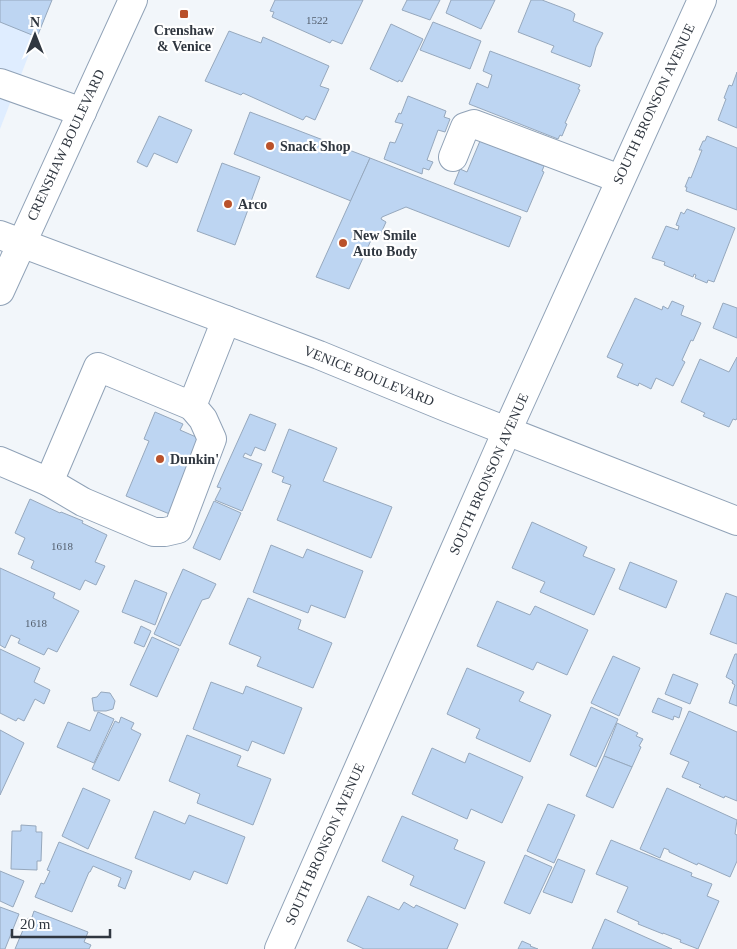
<svg xmlns="http://www.w3.org/2000/svg" width="737" height="949" viewBox="0 0 737 949" font-family="Georgia,serif">
<style>
.built{fill:#dfedff}
.building{fill:#bdd5f2;stroke:#96a8bd}
.lines{fill:none;stroke-linecap:round;stroke-linejoin:round}
.minor-casing{stroke:#90a2b7;stroke-width:30}
.major-casing{stroke:#90a2b7;stroke-width:30}
.minor{stroke:#fff;stroke-width:28}
.major{stroke:#fff;stroke-width:28}
.poi-dot{fill:#ba522b;stroke:#fff;stroke-width:2}
.labels{text-anchor:middle;dominant-baseline:central;stroke-width:4.5;stroke-linejoin:round;paint-order:stroke}
.number-label{font-size:11px;fill:#535e6c}
.poi-label{font-size:14px;font-weight:bold;fill:#303740;stroke:#fff;text-anchor:start}
.street-label{font-size:14px;fill:#303740;stroke:#fff}
</style>
<rect width="100%" height="100%" fill="#f2f6fa"/>
<path class="built" d="M0 0H50L0 129Z"/>
<g class="building">
<path d="M0 0H52L37 37 0 22Z"/>
<path d="M275 0H363L342 44 332 40 330 43 272 17 274 12 270 11Z"/>
<path d="M407 0H440L430 20 402 10Z"/>
<path d="M451 0H495L481 29 446 13Z"/>
<path d="M531 0H542L571 11 575 14 573 21 603 33 596 47 591 66 590 67 551 52 554 46 518 32Z"/>
<path d="M433 22 481 41 470 69 420 50Z"/>
<path d="M391 24 423 39 402 82 399 80 398 82 370 69Z"/>
<path d="M229 31 261 43 263 37 329 66 320 86 329 89 315 120 306 116 303 120 243 93 241 95 205 81Z"/>
<path d="M490 51 580 85 578 89 580 90 565 123 567 124 562 136 560 135 558 139 469 104 477 83 488 88 492 75 483 71Z"/>
<path d="M737 72V128L718 120 726 99 724 98 729 85 732 86Z"/>
<path d="M408 96 446 111 444 117 450 119 445 132 438 130 427 160 433 162 429 170 423 168 422 174 384 159 390 142 395 143 403 124 395 122 399 113 401 114Z"/>
<path d="M250 112 370 158 351 201 234 154Z"/>
<path d="M159 116 192 130 177 163 154 153 147 167 137 162Z"/>
<path d="M707 136 737 148V210L686 191 687 187H685L689 177 691 178 702 150H699L703 141H705Z"/>
<path d="M480 141 544 166 542 171 544 172 527 212 454 184 460 169 467 172Z"/>
<path d="M370 158 521 217 509 247 406 207 382 217 381 219 386 222 378 240 372 238 349 289 316 277Z"/>
<path d="M222 163 260 177 235 245 197 231Z"/>
<path d="M687 209 735 228 714 282 708 280 707 283 695 278 696 275 694 274 693 277 664 265 665 262 652 258 666 226 678 230 679 226 676 225 681 212 684 214Z"/>
<path d="M635 298 662 310 663 306 668 309 672 301 684 306 681 315 701 323 693 341 691 340 682 360 685 362 673 386 656 378 651 389 639 383 638 386 617 377 623 364 607 357Z"/>
<path d="M723 303 737 308V338L713 328Z"/>
<path d="M737 357V418L736 420 733 419 729 427 703 416 705 413 681 402 700 359 729 372Z"/>
<path d="M155 412 183 424 180 430 203 440 172 515 126 496 149 441 144 439Z"/>
<path d="M250 414 276 424 265 451 255 447 251 456 245 453 243 457 262 464 242 511 215 500 221 488 217 487Z"/>
<path d="M289 429 337 448 323 481 392 507 371 558 277 520 291 485 282 482 284 477 272 472Z"/>
<path d="M30 499 60 513 61 512 83 521 82 523 107 535 95 562 105 566 96 585 85 580 80 590 31 568 34 561 18 554 25 538 15 533Z"/>
<path d="M214 501 241 513 220 560 193 548Z"/>
<path d="M532 522 587 547 583 556 615 569 594 615 540 592 545 582 512 568Z"/>
<path d="M271 545 303 558 307 549 363 571 345 618 311 605 308 613 253 592Z"/>
<path d="M630 562 677 581 666 608 619 589Z"/>
<path d="M0 568 55 593 53 598 79 611 57 652 48 648 44 655 18 643 20 639 11 635 5 648 0 645Z"/>
<path d="M183 569 216 584 209 598 202 600 180 646 154 634Z"/>
<path d="M135 580 167 593 155 625 122 612Z"/>
<path d="M726 593 737 597V644L710 634Z"/>
<path d="M248 598 301 620 298 629 332 643 313 688 257 666 261 657 229 644Z"/>
<path d="M497 601 530 615 535 606 588 630 567 675 537 662 533 670 477 646Z"/>
<path d="M141 626 151 631 144 647 134 643Z"/>
<path d="M152 637 179 649 157 697 130 685Z"/>
<path d="M0 649 40 668 34 682 50 690 44 704 35 699 24 721 18 718 16 721 0 713Z"/>
<path d="M735 654H737V706L729 703 735 685 732 683 733 681 726 677Z"/>
<path d="M613 656 640 668 619 716 591 703Z"/>
<path d="M467 668 524 692 519 701 551 715 530 762 476 738 480 729 447 714Z"/>
<path d="M673 674 698 684 690 704 665 694Z"/>
<path d="M211 682 243 694 246 686 302 708 284 754 252 741 248 751 193 729Z"/>
<path d="M101 692 110 693 115 701 113 709 106 711H94L92 698 97 697Z"/>
<path d="M658 698 682 708 679 718 674 716 673 720 652 712Z"/>
<path d="M591 707 618 719 596 767 570 755Z"/>
<path d="M689 711 737 732V801L725 796 724 798 699 787 701 785 682 777 689 762 670 754Z"/>
<path d="M98 712 114 719 94 763 57 747 68 722 90 731Z"/>
<path d="M121 717 134 723 131 729 141 734 119 781 92 769 115 721 119 723Z"/>
<path d="M617 723 638 733 636 736 643 739 639 746 641 747 632 767 604 756Z"/>
<path d="M0 730 24 743 0 795Z"/>
<path d="M187 735 241 756 237 766 271 779 253 825 197 803 200 794 169 781Z"/>
<path d="M432 748 465 763 469 753 523 777 502 823 471 809 467 819 412 794Z"/>
<path d="M604 756 632 767 613 808 586 796Z"/>
<path d="M83 788 110 800 88 849 62 836Z"/>
<path d="M667 788 737 820 735 834 737 835V861L730 877 698 863 697 865 669 852V850L664 848 660 858 640 849Z"/>
<path d="M548 804 575 815 554 863 527 851Z"/>
<path d="M154 811 185 824 189 815 245 837 227 884 194 871 190 880 135 858Z"/>
<path d="M402 816 458 840 454 849 485 862 465 909 410 885 414 876 382 861Z"/>
<path d="M21 825 36 826V832H42L41 861H37V870L11 869 12 831H21Z"/>
<path d="M611 840 692 873 691 876 712 884 707 896 719 901 698 949 680 942 681 940 663 933V934L638 924 639 922 617 912 628 887 596 874Z"/>
<path d="M59 842 132 871 125 889 118 886 121 878 93 866 90 872H89L72 912 35 897 41 883 44 884 50 871 47 870Z"/>
<path d="M525 855 552 867 530 914 504 903Z"/>
<path d="M558 859 585 870 572 903 543 892Z"/>
<path d="M0 871 24 881 13 907 0 901Z"/>
<path d="M368 896 399 910 404 902 414 908 416 905 458 924 447 949H364L347 941Z"/>
<path d="M0 907 19 914 5 949H0Z"/>
<path d="M34 911 88 932 84 942 91 945 89 949H15L28 918 31 920Z"/>
<path d="M605 919 672 949H592Z"/>
<path d="M522 941 531 945 530 946 538 949H518Z"/>
</g>
<g class="lines">
<g class="minor-casing">
<g id="minor">
<path d="M0 83 82 112"/>
<path d="M453 157 465 127 474 124 620 179"/>
<path d="M0 461 49 482 98 367 192 406 226 320"/>
<path d="M49 482 83 502 154 532H165L178 529 212 439 203 419 192 406"/>
<path d="M279 949 507 431 702 0"/>
</g>
</g>
<g class="major-casing">
<g id="major">
<path d="M0 235 319 355 448 408 737 521"/>
<path d="M0 291 133 0"/>
</g>
</g>
<use href="#minor" class="minor"/>
<use href="#major" class="major"/>
</g>
<g class="poi-dot">
<rect x="179" y="9" width="10" height="10" rx="2.5"/>
<circle cx="270" cy="146" r="5"/>
<circle cx="228" cy="204" r="5"/>
<circle cx="343" cy="243" r="5"/>
<circle cx="160" cy="459" r="5"/>
</g>
<g class="labels">
<g class="number-label">
<text x="317" y="20">1522</text>
<text x="62" y="546">1618</text>
<text x="36" y="623">1618</text>
</g>
<g class="poi-label">
<text x="184" y="30" text-anchor="middle">Crenshaw<tspan x="184" dy="16">&amp; Venice</tspan></text>
<text x="280" y="146">Snack Shop</text>
<text x="238" y="204">Arco</text>
<text x="353" y="235">New Smile<tspan x="353" dy="16">Auto Body</tspan></text>
<text x="170" y="459">Dunkin'</text>
</g>
<g class="street-label">
<text transform="translate(654 104) rotate(-65)">SOUTH BRONSON AVENUE</text>
<text transform="translate(66 145) rotate(-65)">CRENSHAW BOULEVARD</text>
<text transform="translate(369 376) rotate(22)">VENICE BOULEVARD</text>
<text transform="translate(489 474) rotate(-66)">SOUTH BRONSON AVENUE</text>
<text transform="translate(325 844) rotate(-66)">SOUTH BRONSON AVENUE</text>
</g>
</g>
<g transform="translate(35 35)" stroke="#ffffff" stroke-width="4" paint-order="stroke">
<path d="M0-4L9 19L0 12L-9 19Z" fill="#303740"/>
<text y="-8" font-size="14" font-weight="bold" text-anchor="middle" fill="#303740">N</text>
</g>
<path d="M12 929v8h98v-8" fill="none" stroke="#303740" stroke-width="2.5"/>
<text x="20" y="929" font-size="15" fill="#303740" stroke="#ffffff" stroke-width="4" paint-order="stroke">20 m</text>
</svg>
